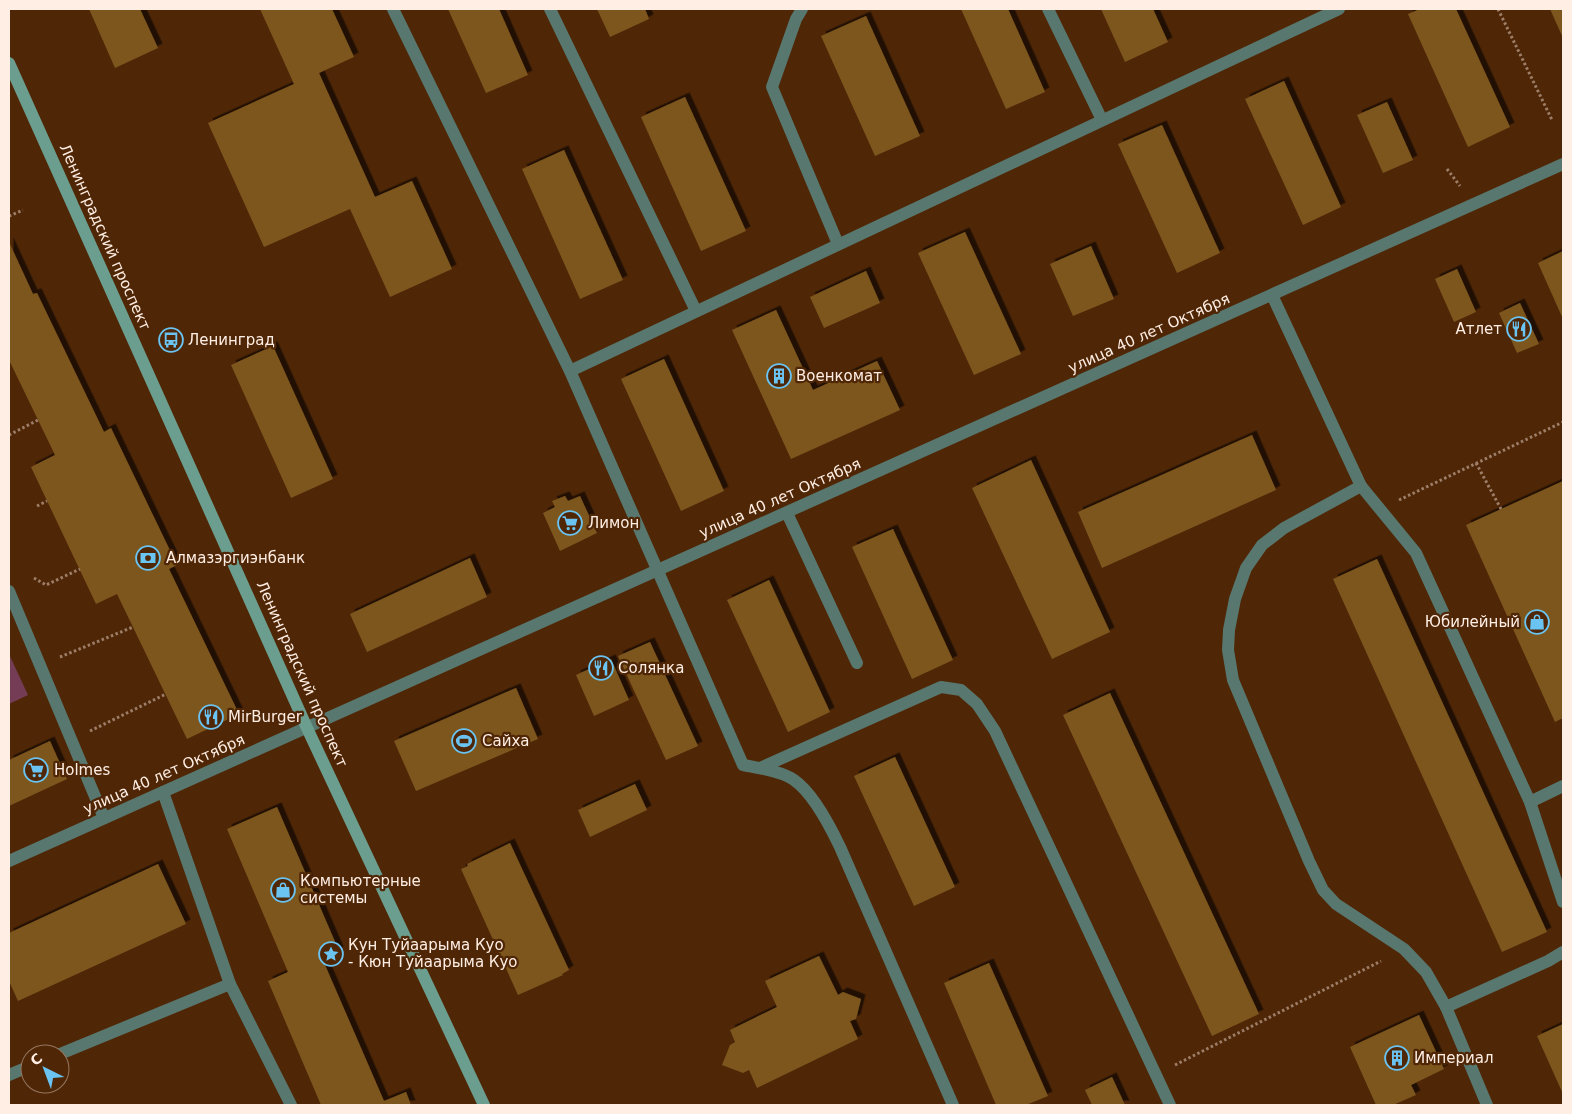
<svg xmlns="http://www.w3.org/2000/svg" width="1572" height="1114" viewBox="0 0 1572 1114" font-family="'DejaVu Sans',sans-serif">
<style>
.green{fill:#743d55}
.building{fill:#7c561f;filter:url(#shadow)}
.lines{fill:none;stroke-linecap:round;stroke-linejoin:round}
.path{stroke:#9d7e68;stroke-width:3;stroke-dasharray:2.5 2.5;stroke-linecap:butt}
.service{stroke:#58776e;stroke-width:12}
.minor{stroke:#58776e;stroke-width:12}
.secondary{stroke:#6b9e8e;stroke-width:12}
.labels{text-anchor:middle;dominant-baseline:central;stroke-width:4.5;stroke-linejoin:round;paint-order:stroke}
.street-label{font-size:15px;fill:#ffeee4;stroke:#4f2606}
.poi-label{font-size:15px;fill:#ffeee4;stroke:#4f2606;text-anchor:start}
</style>
<defs>
<filter id="shadow"><feDropShadow dx="4.5" dy="-4.5" stdDeviation="0" flood-color="#0009"/></filter>
</defs>
<rect width="100%" height="100%" fill="#4f2606"/>
<path class="green" d="M9 654 28 695 9 704Z"/>
<g class="building">
<path d="M89 9H140L158 48 115 68Z"/>
<path d="M260 9H332L354 57 319 73 375 197 412 181 452 269 390 297 350 209 264 247 208 123 294 84Z"/>
<path d="M448 9H499L528 75 486 93Z"/>
<path d="M597 9H645L649 19 610 37Z"/>
<path d="M961 9H1008L1045 92 1006 109Z"/>
<path d="M1101 9H1153L1168 42 1125 62Z"/>
<path d="M1420 9H1456L1510 127 1468 147 1408 14Z"/>
<path d="M1550 9H1563V38Z"/>
<path d="M866 16 920 136 875 156 821 36Z"/>
<path d="M1284 81 1341 207 1303 225 1245 99Z"/>
<path d="M685 97 746 231 701 251 641 117Z"/>
<path d="M1387 102 1413 160 1383 173 1357 115Z"/>
<path d="M1162 125 1220 253 1177 273 1118 144Z"/>
<path d="M564 150 623 280 580 299 522 169Z"/>
<path d="M965 232 1021 354 974 375 918 253Z"/>
<path d="M9 242 33 294 37 293 104 432 111 428 177 565 169 569 239 714 187 739 117 594 96 604 31 467 55 455 9 360Z"/>
<path d="M1091 246 1114 299 1073 316 1050 264Z"/>
<path d="M1563 251V319L1538 263Z"/>
<path d="M1457 269 1476 312 1454 322 1435 279Z"/>
<path d="M866 271 880 303 824 328 810 297Z"/>
<path d="M1520 303 1539 344 1517 353 1499 313Z"/>
<path d="M776 310 813 390 877 361 900 410 791 459 732 330Z"/>
<path d="M273 346 333 479 291 498 231 365Z"/>
<path d="M664 359 724 491 681 511 621 379Z"/>
<path d="M1252 435 1276 490 1102 568 1078 512Z"/>
<path d="M1031 460 1110 632 1052 659 972 488Z"/>
<path d="M1563 481V718L1555 722 1466 525Z"/>
<path d="M565 496 568 501 580 496 597 533 560 551 543 513 555 507 552 501Z"/>
<path d="M893 529 953 660 912 679 852 547Z"/>
<path d="M470 558 487 597 367 652 350 614Z"/>
<path d="M1377 559 1547 932 1502 952 1333 579Z"/>
<path d="M769 580 830 712 788 732 727 600Z"/>
<path d="M650 642 698 746 666 760 618 656Z"/>
<path d="M611 659 629 700 594 716 576 675Z"/>
<path d="M516 688 538 739 416 791 394 741Z"/>
<path d="M1110 693 1259 1014 1212 1036 1063 715Z"/>
<path d="M50 741 67 779 9 806V760Z"/>
<path d="M895 757 955 887 914 906 854 776Z"/>
<path d="M635 784 647 810 590 837 578 810Z"/>
<path d="M277 807 339 951 322 958 384 1101 406 1092 411 1105H321L268 981 288 972 227 829Z"/>
<path d="M510 843 569 970 562 974 563 975 518 995 461 869 468 866 467 864Z"/>
<path d="M158 864 186 924 18 1001 9 981V933Z"/>
<path d="M819 956 838 995 843 992 861 999 856 1019 850 1021 858 1039 757 1088 749 1070 743 1073 722 1065 730 1045 735 1042 730 1030 777 1007 765 981Z"/>
<path d="M989 963 1048 1096 1026 1105H996L944 983Z"/>
<path d="M1419 1015 1444 1069 1411 1085 1416 1095 1393 1105H1376L1350 1047Z"/>
<path d="M1563 1024V1094L1537 1036Z"/>
<path d="M1112 1077 1125 1105H1092L1085 1090Z"/>
</g>
<g class="lines">
<g class="path">
<path d="M1498 9 1552 120"/>
<path d="M1447 169 1460 186"/>
<path d="M9 216 23 210"/>
<path d="M9 435 38 420"/>
<path d="M1476 463 1501 509"/>
<path d="M1399 500 1563 422"/>
<path d="M37 506 47 501"/>
<path d="M34 578 46 585 80 569"/>
<path d="M60 657 133 627"/>
<path d="M90 731 166 694"/>
<path d="M1175 1065 1381 961"/>
</g>
<g class="service">
<path d="M393 9 570 371 743 765C758 768 782 771 794 780 813 793 830 826 840 847L953 1105"/>
<path d="M550 9 696 311"/>
<path d="M802 9 796 19 772 87 838 244"/>
<path d="M1048 9 1102 120"/>
<path d="M1272 295 1361 486 1416 553 1530 802 1563 902"/>
<path d="M570 371 1339 9"/>
<path d="M1361 486 1284 528 1262 545 1246 568 1235 599 1229 630 1228 650 1233 680 1309 861 1323 890 1336 904 1404 949 1426 972 1446 1007"/>
<path d="M787 513 857 663"/>
<path d="M9 591 104 818"/>
<path d="M760 768 941 687 961 690 977 704 995 731 1170 1105"/>
<path d="M1530 802 1563 786"/>
<path d="M230 984 291 1105"/>
<path d="M60 1054 230 984 163 792"/>
<path d="M9 1075 30 1066"/>
<path d="M1487 1105 1446 1007 1548 961 1563 952"/>
</g>
<path class="minor" d="M9 861 1563 164"/>
<path class="secondary" d="M9 63 307 728 484 1105"/>
</g>
<defs>
<g id="restaurant-ring" transform="scale(1.25)"><circle r="9.5" fill="#4f2606" stroke="#6ac3f1" stroke-width="1.5"/><path d="M-5-6h1v4h1v-4h1v4h1v-4h1v5L-1.5 .5V6h-2V.5L-5-1ZM5-6V6H3V1.5H1.5Q1.5-4 5-6Z" fill="#6ac3f1"/></g>
<g id="bus-ring" transform="scale(1.25)"><circle r="9.5" fill="#4f2606" stroke="#6ac3f1" stroke-width="1.5"/><path d="M-5-6H5V4H4V6H2V4H-2V6H-4V4H-5ZM-3.5-4V0h7V-4ZM-3.5 1.2v1.5H-2V1.2ZM2 1.2v1.5H3.5V1.2Z" fill="#6ac3f1"/></g>
<g id="building-ring" transform="scale(1.25)"><circle r="9.5" fill="#4f2606" stroke="#6ac3f1" stroke-width="1.5"/><path d="M-4-6H4V6H1V3H-1V6H-4ZM-2.5-4.3h1.7v1.8h-1.7ZM.8-4.3h1.7v1.8H.8ZM-2.5-1h1.7V.8h-1.7ZM.8-1h1.7V.8H.8Z" fill="#6ac3f1"/></g>
<g id="supermarket-ring" transform="scale(1.25)"><circle r="9.5" fill="#4f2606" stroke="#6ac3f1" stroke-width="1.5"/><path d="M-6-5.5h2.5l.6 2H6L4.5 2H-2.5L-4.4-4H-6ZM-1.5 3.2a1.3 1.3 0 1 0 .1 0ZM3 3.2a1.3 1.3 0 1 0 .1 0Z" fill="#6ac3f1"/></g>
<g id="bank-ring" transform="scale(1.25)"><circle r="9.5" fill="#4f2606" stroke="#6ac3f1" stroke-width="1.5"/><path d="M-6-4H6V4H-6ZM0-2.3a2.3 2.3 0 1 0 0 4.6a2.3 2.3 0 1 0 0-4.6Z" fill="#6ac3f1"/></g>
<g id="shop-ring" transform="scale(1.25)"><circle r="9.5" fill="#4f2606" stroke="#6ac3f1" stroke-width="1.5"/><path d="M-5-2.5h2.3a2.7 3.5 0 0 1 5.4 0H5L5.5 6h-11ZM-1.5-2.5h3a1.5 2.3 0 0 0-3 0Z" fill="#6ac3f1"/></g>
<g id="stadium-ring" transform="scale(1.25)"><circle r="9.5" fill="#4f2606" stroke="#6ac3f1" stroke-width="1.5"/><path d="M0-5a6.5 5 0 1 0 0 10a6.5 5 0 1 0 0-10ZM-3.5-1.8h7v3.6h-7Z" fill="#6ac3f1"/></g>
<g id="sight-ring" transform="scale(1.25)"><circle r="9.5" fill="#4f2606" stroke="#6ac3f1" stroke-width="1.5"/><path d="M0-6L1.8-2.2L6-1.7L2.9 1.2L3.7 5.4L0 3.3L-3.7 5.4L-2.9 1.2L-6-1.7L-1.8-2.2Z" fill="#6ac3f1"/></g>
</defs>
<g fill-rule="evenodd">
<use href="#restaurant-ring" x="1519" y="329"/>
<use href="#bus-ring" x="171" y="340"/>
<use href="#building-ring" x="779" y="376"/>
<use href="#supermarket-ring" x="570" y="523"/>
<use href="#bank-ring" x="148" y="558"/>
<use href="#shop-ring" x="1537" y="622"/>
<use href="#restaurant-ring" x="601" y="668"/>
<use href="#restaurant-ring" x="211" y="717"/>
<use href="#stadium-ring" x="464" y="741"/>
<use href="#supermarket-ring" x="36" y="770"/>
<use href="#shop-ring" x="283" y="890"/>
<use href="#sight-ring" x="331" y="954"/>
<use href="#building-ring" x="1397" y="1058"/>
</g>
<g class="labels">
<g class="street-label">
<text transform="translate(105 237) rotate(66)">Ленинградский проспект</text>
<text transform="translate(1149 333) rotate(-24)">улица 40 лет Октября</text>
<text transform="translate(780 498) rotate(-24)">улица 40 лет Октября</text>
<text transform="translate(302 674) rotate(66)">Ленинградский проспект</text>
<text transform="translate(164 774) rotate(-24)">улица 40 лет Октября</text>
</g>
<g class="poi-label">
<text x="1502" y="329" text-anchor="end">Атлет</text>
<text x="188" y="340">Ленинград</text>
<text x="796" y="376">Военкомат</text>
<text x="588" y="523">Лимон</text>
<text x="166" y="558">Алмазэргиэнбанк</text>
<text x="1520" y="622" text-anchor="end">Юбилейный</text>
<text x="618" y="668">Солянка</text>
<text x="228" y="717">MirBurger</text>
<text x="482" y="741">Сайха</text>
<text x="54" y="770">Holmes</text>
<text x="300" y="881">Компьютерные<tspan x="300" dy="17">системы</tspan></text>
<text x="348" y="945">Кун Туйаарыма Куо<tspan x="348" dy="17">- Кюн Туйаарыма Куо</tspan></text>
<text x="1414" y="1058">Империал</text>
</g>
</g>
<rect width="1572" height="1114" fill="none" stroke="#ffeee4" stroke-width="20"/>
<g transform="translate(45 1069) rotate(318)"><circle r="24" fill="#4f2606" stroke="#95765f"/>
<path d="M0-4L9 19L0 12L-9 19Z" fill="#6ac3f1"/>
<text y="-8" font-size="14" font-weight="bold" text-anchor="middle" fill="#ffeee4">С</text>
</g>
</svg>
